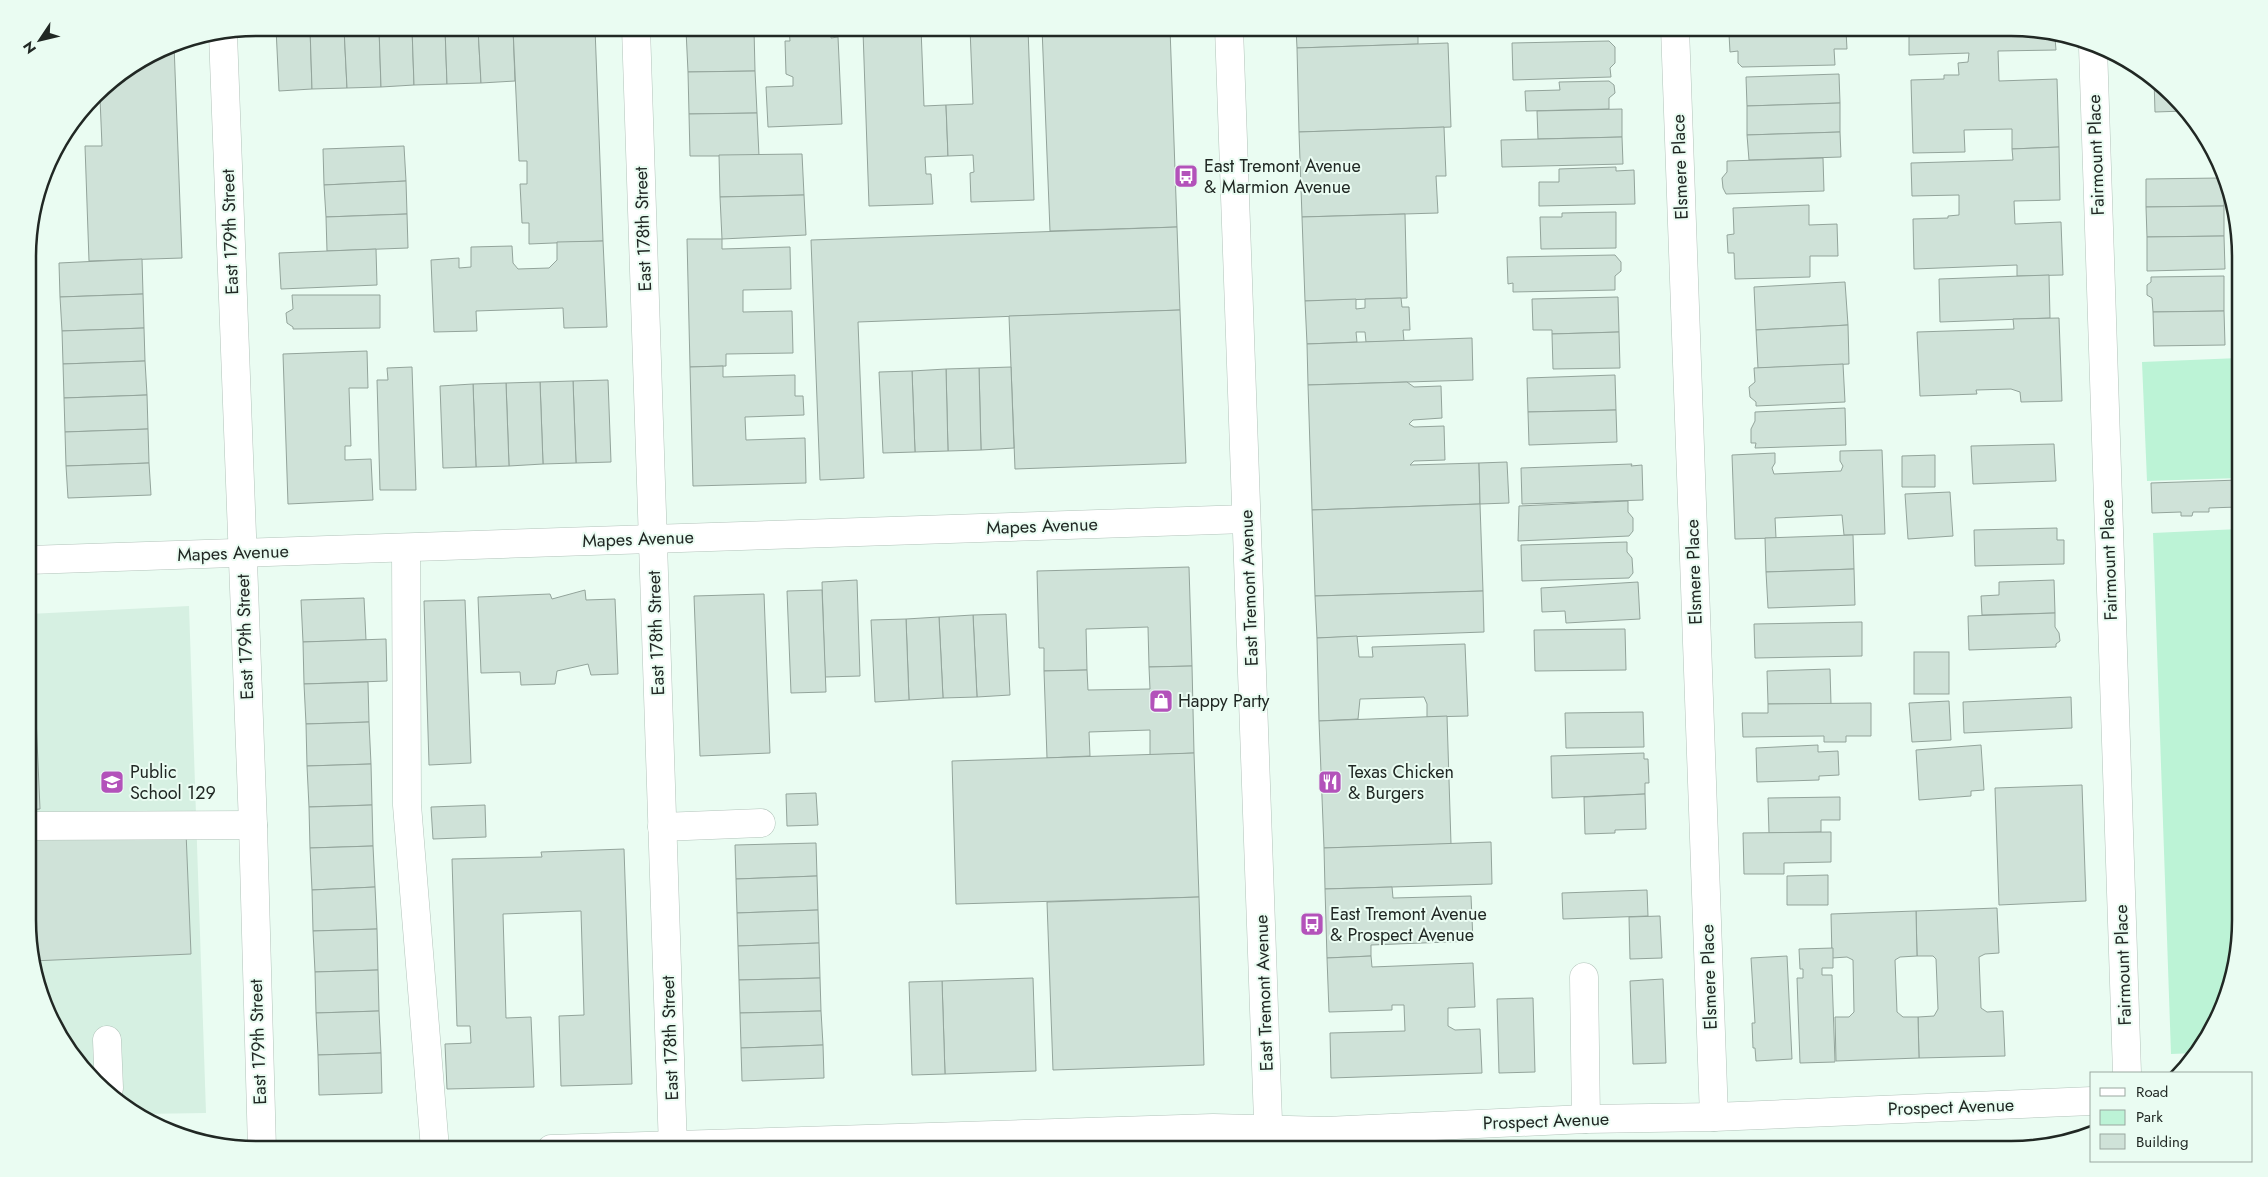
<svg xmlns="http://www.w3.org/2000/svg" width="2268" height="1177" viewBox="0 0 2268 1177" font-family="Jost,sans-serif">
<style>
.built{fill:#d6f0e2}
.green{fill:#bcf3d6}
.building{fill:#cfe2d8;stroke:#93a49b}
.lines{fill:none;stroke-linecap:round;stroke-linejoin:round}
.minor-casing{stroke:#b2c3ba;stroke-width:29}
.major-casing{stroke:#b2c3ba;stroke-width:29}
.minor{stroke:#fff;stroke-width:28}
.major{stroke:#fff;stroke-width:28}
.labels{text-anchor:middle;dominant-baseline:central;stroke-width:4;stroke-linejoin:round;paint-order:stroke}
.street-label{font-size:18px;fill:#212824;stroke:#eafcf2}
.poi-label{font-size:18px;fill:#212824;stroke:#eafcf2;text-anchor:start}
.rim{fill:none;stroke:#212824;stroke-width:2.5}
</style>
<rect width="100%" height="100%" fill="#eafcf2"/>
<path class="built" d="M189 606 206 1113 141 1114 75 1059 45 1007 30 950 29 614Z"/>
<g class="green">
<path d="M2239 358V478L2147 481 2142 362Z"/>
<path d="M2239 529 2240 920 2217 1022 2196 1053 2171 1054 2153 533Z"/>
</g>
<g class="building">
<path d="M276 28H310L312 89 279 91Z"/>
<path d="M310 28H344L347 88 312 89Z"/>
<path d="M344 28H379L381 87 347 88Z"/>
<path d="M379 28H412L414 85 381 87Z"/>
<path d="M412 28H445L447 84 414 85Z"/>
<path d="M445 28H478L481 83 447 84Z"/>
<path d="M478 28H513L515 81 481 83Z"/>
<path d="M513 28H595L603 241 529 244V223H522L520 184H527V161H519Z"/>
<path d="M686 28H754V29L686 30Z"/>
<path d="M789 28H831V38L838 37 842 124 768 127 766 87 793 86V77L786 74 785 41H790Z"/>
<path d="M849 28H921L924 106 946 105 948 156 925 157 926 174H931L933 204 869 206 863 31 849 32Z"/>
<path d="M970 28H1028L1034 200 971 202 970 173 974 172 973 155 948 156 946 105 973 104Z"/>
<path d="M1042 28H1170L1177 227 1050 231Z"/>
<path d="M1296 28H1418V44L1297 48Z"/>
<path d="M1510 28H1621V32L1510 36Z"/>
<path d="M1729 28H1834V31L1729 34Z"/>
<path d="M1909 28H2011L2055 38 2056 50 1998 51 1999 81 2057 79 2059 147 2012 149V129L1964 130 1965 152 1913 153 1911 80 1944 79V75H1959L1958 63 1968 62 1969 53 1909 55Z"/>
<path d="M754 29 755 71 688 72 686 30Z"/>
<path d="M1846 31 1847 49H1834L1835 65 1742 67 1738 63V51L1730 52 1729 34Z"/>
<path d="M1609 41 1615 47V63L1610 68 1611 77 1513 80 1512 43Z"/>
<path d="M1448 43 1451 127 1299 132 1297 48Z"/>
<path d="M174 44 182 258 89 261 85 146H102L100 98H96L106 85 170 45Z"/>
<path d="M755 71 757 113 689 114 688 72Z"/>
<path d="M1839 74 1840 103 1747 106 1746 77Z"/>
<path d="M2154 79 2162 85 2185 111 2155 112Z"/>
<path d="M1609 81 1614 85 1615 93 1609 98V109L1526 111 1525 91 1560 90 1559 82Z"/>
<path d="M1840 103V132L1747 135V106Z"/>
<path d="M1622 109V137L1538 139 1537 111Z"/>
<path d="M757 113 759 156H690L689 114Z"/>
<path d="M1444 127 1446 176H1436L1438 213 1302 217 1299 132Z"/>
<path d="M1840 132 1841 157 1749 160 1747 135Z"/>
<path d="M1622 137 1623 164 1502 167 1501 140Z"/>
<path d="M404 146 406 181 324 185 323 149Z"/>
<path d="M2059 147 2060 200 2014 201 2015 224 2061 222 2063 275 2017 276V265L1914 269 1913 219 1948 218V216L1959 215V195L1912 196 1911 163 2013 160 2012 149Z"/>
<path d="M802 154 804 195 720 197 719 155Z"/>
<path d="M1823 158 1824 191 1726 194 1723 188 1722 178 1727 172V161Z"/>
<path d="M1616 167V171L1634 170 1635 204 1539 206V182H1559V169Z"/>
<path d="M2220 178 2221 188 2224 189V206L2146 207V179Z"/>
<path d="M406 181 407 214 326 217 324 185Z"/>
<path d="M804 195 806 235 722 239 720 197Z"/>
<path d="M1809 205V225L1837 224 1838 256H1810V277L1735 279 1734 253H1728L1727 235 1734 234 1733 208Z"/>
<path d="M2224 206V236L2147 237 2146 207Z"/>
<path d="M1616 212V248L1541 249 1540 217H1562V213Z"/>
<path d="M407 214 408 248 327 251 326 217Z"/>
<path d="M1405 214 1407 298 1305 301 1302 217Z"/>
<path d="M1177 227 1180 310 858 322 864 478 820 480 811 240Z"/>
<path d="M2224 236 2225 269 2147 271V237Z"/>
<path d="M687 239H722V249L790 247 791 289 743 290V312L792 311 793 353 726 354V366L690 367Z"/>
<path d="M603 241 607 327 564 328 563 308 476 311 477 331 434 332 431 260 459 258V268L471 267V247L512 246 513 263 518 269 549 268 557 260V242Z"/>
<path d="M376 249 377 285 281 289 279 253Z"/>
<path d="M1615 255 1621 262V271L1615 276V290L1513 292V283L1508 284 1507 257Z"/>
<path d="M142 259 143 294 60 297 59 263Z"/>
<path d="M2049 275 2050 318 1940 322 1939 279Z"/>
<path d="M2224 276V311L2153 312 2152 298 2147 295V285L2151 282V277Z"/>
<path d="M1845 282 1848 325 1756 330 1754 287Z"/>
<path d="M143 294 144 328 62 331 60 297Z"/>
<path d="M292 295H380V328L293 329V327L287 323 286 313 293 309Z"/>
<path d="M1618 297 1619 332 1552 334V330H1533L1532 299Z"/>
<path d="M1401 298 1402 307H1409L1410 330H1403L1404 341 1366 342 1365 332H1356L1357 342 1307 344 1305 301 1356 299V309L1365 308V299Z"/>
<path d="M1180 310 1186 463 1015 469 1009 316Z"/>
<path d="M2224 311 2225 345 2154 346 2153 312Z"/>
<path d="M2059 318 2062 401 2021 402 2020 392 2011 389 1976 390 1977 394 1920 396 1917 332 2014 329 2013 319Z"/>
<path d="M1848 325 1849 364 1758 368 1756 330Z"/>
<path d="M144 328 145 361 63 364 62 331Z"/>
<path d="M1619 332 1620 368 1553 369 1552 334Z"/>
<path d="M1472 338 1473 380 1308 385 1307 344Z"/>
<path d="M367 351 368 388H349L351 446H345V460L371 459 373 500 288 504 283 354Z"/>
<path d="M145 361 147 395 64 398 63 364Z"/>
<path d="M1843 364 1845 402 1756 406V402L1750 397 1749 387 1755 382 1754 368Z"/>
<path d="M723 366V377L795 375V396H803L804 415 745 417 746 440 805 438 806 483 693 486 690 367Z"/>
<path d="M412 367 416 490H380L377 380H388L387 368Z"/>
<path d="M1011 367 1014 448 981 450 979 368Z"/>
<path d="M979 368 981 450 948 451 946 369Z"/>
<path d="M946 369 948 451 915 452 912 371Z"/>
<path d="M912 371 915 452 883 453 879 372Z"/>
<path d="M1615 375 1616 410 1528 412 1527 378Z"/>
<path d="M608 380 611 462 576 463 573 381Z"/>
<path d="M573 381 576 463 543 464 540 382Z"/>
<path d="M540 382 543 464 509 466 506 383Z"/>
<path d="M1407 382 1414 387 1441 386 1442 418 1413 420 1409 424 1414 427 1444 426 1445 460 1414 461 1410 465 1479 463 1480 504 1312 510 1308 385Z"/>
<path d="M506 383 509 466 476 467 473 384Z"/>
<path d="M473 384 476 467 443 468 440 386Z"/>
<path d="M147 395 148 429 65 432 64 398Z"/>
<path d="M1845 408 1846 445 1755 448 1756 443H1751V429L1755 421V412Z"/>
<path d="M1616 410 1617 442 1529 445 1528 412Z"/>
<path d="M148 429 149 463 66 466 65 432Z"/>
<path d="M2054 444 2056 481 1973 484 1971 446Z"/>
<path d="M1882 450 1885 534 1844 535 1842 515 1775 518 1776 538 1735 539 1732 455 1775 453V463L1772 468 1774 474 1841 471 1843 466 1840 461V451Z"/>
<path d="M1935 455V487H1902V456Z"/>
<path d="M1507 462 1509 503 1480 504 1479 463Z"/>
<path d="M149 463 151 495 68 498 66 466Z"/>
<path d="M1632 464 1631 466 1642 465 1643 500 1522 504 1521 468Z"/>
<path d="M2239 480V525L2237 507 2209 508V512H2193L2192 516H2181V512L2152 513 2151 483Z"/>
<path d="M1950 492 1953 536 1908 539 1905 494Z"/>
<path d="M1628 501V512L1633 518V531L1629 536 1518 541 1519 506Z"/>
<path d="M1480 504 1483 591 1315 596 1312 510Z"/>
<path d="M2057 528V540H2064V564L1975 566 1974 530Z"/>
<path d="M1853 535 1854 569 1766 572 1765 538Z"/>
<path d="M1627 542V552L1632 558 1633 573 1629 578 1522 581 1521 545Z"/>
<path d="M1189 567 1192 666 1149 667 1148 627 1086 629 1087 670 1044 671V648H1039L1037 571Z"/>
<path d="M1854 569 1855 605 1768 608 1766 572Z"/>
<path d="M857 580 860 676 825 677 822 582Z"/>
<path d="M2054 580 2055 613 1982 615 1981 596 1999 595V582Z"/>
<path d="M1638 582 1640 619 1566 623 1565 611 1542 612 1541 588Z"/>
<path d="M585 590 586 600 615 599 618 674 591 675 588 664 557 671 555 684 521 685 520 672 481 673 478 597 550 594 552 599Z"/>
<path d="M822 590 826 692 791 693 787 591Z"/>
<path d="M1483 591 1484 632 1317 638 1315 596Z"/>
<path d="M764 594 770 753 700 756 694 596Z"/>
<path d="M364 598 366 640 303 642 301 600Z"/>
<path d="M465 600 471 763 429 765 424 601Z"/>
<path d="M2055 613V627L2059 633 2060 641 2056 644V647L1969 650 1968 616Z"/>
<path d="M1006 614 1010 695 977 697 973 615Z"/>
<path d="M973 615 977 697 943 698 939 617Z"/>
<path d="M939 617 943 698 909 700 906 619Z"/>
<path d="M906 619 909 700 875 702 871 620Z"/>
<path d="M1862 622V656L1755 658 1754 624Z"/>
<path d="M29 625H32L40 809 29 810Z"/>
<path d="M1625 629 1626 670 1535 671 1534 630Z"/>
<path d="M1357 636 1359 657H1373L1372 647 1465 644 1468 716 1427 717V704L1424 697 1360 699 1358 719 1319 721 1317 638Z"/>
<path d="M386 639 387 681 304 684 303 642Z"/>
<rect x="1914" y="652" width="35" height="42"/>
<path d="M1192 666 1194 753 1150 755V730L1089 732 1090 756 1047 758 1044 671 1087 670 1088 690 1150 689 1149 667Z"/>
<path d="M1830 669 1831 704H1768L1767 671Z"/>
<path d="M368 682 369 722 306 724 304 684Z"/>
<path d="M2071 697 2072 728 1964 733 1963 702Z"/>
<path d="M1949 701 1951 740 1912 742 1909 703Z"/>
<path d="M1871 703V736H1846V742H1824V736L1743 737 1742 713H1768V704Z"/>
<path d="M1643 712 1644 747 1566 748 1565 713Z"/>
<path d="M1447 716 1451 844 1324 848 1319 721Z"/>
<path d="M369 722 371 764 307 766 306 724Z"/>
<path d="M1818 745V752L1838 751 1839 775 1819 776V780L1757 782 1756 748Z"/>
<path d="M1981 745 1984 790 1971 791V796L1919 800 1916 750Z"/>
<path d="M1194 753 1199 897 956 904 952 761Z"/>
<path d="M1644 753V759H1648L1649 783H1645V794L1552 798 1551 756Z"/>
<path d="M371 764 372 805 309 807 307 766Z"/>
<path d="M2082 785 2086 901 1999 905 1995 788Z"/>
<path d="M816 793 818 825 787 826 786 794Z"/>
<path d="M1645 794 1646 829 1615 830V833L1585 834 1584 797Z"/>
<path d="M1840 797V820H1821V832L1769 833 1768 798Z"/>
<path d="M372 805 373 846 310 848 309 807Z"/>
<path d="M485 805 486 837 433 839 431 807Z"/>
<path d="M186 832 191 954 32 961 30 950 29 839Z"/>
<path d="M1831 832V862L1784 863V874H1744L1743 833Z"/>
<path d="M1491 842 1492 884 1325 889 1324 848Z"/>
<path d="M816 843 817 876 736 879 735 845Z"/>
<path d="M373 846 375 887 312 890 310 848Z"/>
<path d="M624 849 632 1084 561 1086 559 1016 584 1015 581 911 503 914 506 1018 531 1017 534 1087 447 1089 445 1044 471 1043 470 1026H457L452 859 542 857 541 852Z"/>
<path d="M1828 875V905H1787V876Z"/>
<path d="M817 876 818 910 737 913 736 879Z"/>
<path d="M375 887 377 929 313 931 312 890Z"/>
<path d="M1392 887 1393 898 1471 896 1473 941 1371 945V956L1327 958 1325 889Z"/>
<path d="M1647 890 1648 916 1563 919 1562 893Z"/>
<path d="M1199 897 1204 1065 1053 1070 1047 902Z"/>
<path d="M1997 908 1999 953 1985 954 1979 957 1981 1008 1987 1012 2003 1011 2005 1056 1919 1058 1918 1017 1934 1016 1938 1009 1936 959 1933 956H1917L1916 911Z"/>
<path d="M818 910 819 943 738 946 737 913Z"/>
<path d="M1916 911 1917 956 1900 957 1895 960 1897 1012 1903 1017H1918L1919 1058 1836 1061 1835 1017H1849L1854 1012 1853 960 1847 957 1832 958 1831 914Z"/>
<path d="M1660 916 1662 958 1630 959 1629 917Z"/>
<path d="M377 929 378 970 315 972 313 931Z"/>
<path d="M819 943 820 978 739 980 738 946Z"/>
<path d="M1833 948V968H1822V975H1832L1835 1062 1800 1063 1797 978H1803V969H1800L1799 949Z"/>
<path d="M1371 956 1372 967 1473 963 1475 1007 1448 1008V1026L1455 1030 1480 1029 1482 1073 1331 1078 1330 1033 1405 1031 1404 1005H1392V1010L1329 1012 1327 958Z"/>
<path d="M1787 956 1792 1059 1756 1061 1755 1048H1753L1752 1023H1755L1751 958Z"/>
<path d="M378 970 379 1011 316 1013 315 972Z"/>
<path d="M820 978 821 1011 740 1013 739 980Z"/>
<path d="M1033 978 1036 1071 945 1074 942 981Z"/>
<path d="M1663 979 1666 1063 1633 1064 1630 981Z"/>
<path d="M942 981 945 1074 912 1075 909 982Z"/>
<path d="M1533 998 1535 1072 1499 1073 1497 999Z"/>
<path d="M379 1011 381 1053 318 1055 316 1013Z"/>
<path d="M821 1011 823 1045 741 1048 740 1013Z"/>
<path d="M823 1045 824 1078 742 1081 741 1048Z"/>
<path d="M381 1053 382 1093 319 1095 318 1055Z"/>
</g>
<g class="lines">
<g class="minor-casing">
<g id="minor">
<path d="M636 28 673 1149"/>
<path d="M1675 28 1714 1117"/>
<path d="M223 34 253 825 262 1149"/>
<path d="M2093 47 2127 1073"/>
<path d="M406 548 407 805 435 1149"/>
<path d="M29 560 1246 519"/>
<path d="M29 826 253 825"/>
<path d="M662 827 761 823"/>
<path d="M1584 977 1586 1119"/>
<path d="M107 1040 109 1088"/>
<path d="M551 1149 1213 1128 1326 1131 1586 1119 1714 1117 2092 1101"/>
</g>
</g>
<g class="major-casing">
<path id="major" d="M1229 28 1269 1149"/>
</g>
<use href="#minor" class="minor"/>
<use href="#major" class="major"/>
</g>
<defs>
<g id="bus-square" transform="scale(1.25)"><rect x="-9" y="-9" width="18" height="18" rx="4" fill="#b352ba" stroke="#eafcf2"/><path d="M-5-6H5V4H4V6H2V4H-2V6H-4V4H-5ZM-3.5-4V0h7V-4ZM-3.5 1.2v1.5H-2V1.2ZM2 1.2v1.5H3.5V1.2Z" fill="#fff"/></g>
<g id="shop-square" transform="scale(1.25)"><rect x="-9" y="-9" width="18" height="18" rx="4" fill="#b352ba" stroke="#eafcf2"/><path d="M-5-2.5h2.3a2.7 3.5 0 0 1 5.4 0H5L5.5 6h-11ZM-1.5-2.5h3a1.5 2.3 0 0 0-3 0Z" fill="#fff"/></g>
<g id="school-square" transform="scale(1.25)"><rect x="-9" y="-9" width="18" height="18" rx="4" fill="#b352ba" stroke="#eafcf2"/><path d="M0-5L7-2L0 1L-7-2ZM-4 1L0 2.5L4 1V4Q0 6-4 4Z" fill="#fff"/></g>
<g id="restaurant-square" transform="scale(1.25)"><rect x="-9" y="-9" width="18" height="18" rx="4" fill="#b352ba" stroke="#eafcf2"/><path d="M-5-6h1v4h1v-4h1v4h1v-4h1v5L-1.5 .5V6h-2V.5L-5-1ZM5-6V6H3V1.5H1.5Q1.5-4 5-6Z" fill="#fff"/></g>
</defs>
<g fill-rule="evenodd">
<use href="#bus-square" x="1186" y="176"/>
<use href="#shop-square" x="1161" y="701"/>
<use href="#school-square" x="112" y="782"/>
<use href="#restaurant-square" x="1330" y="782"/>
<use href="#bus-square" x="1312" y="924"/>
</g>
<g class="labels">
<g class="street-label">
<text transform="translate(2096 155) rotate(-92)">Fairmount Place</text>
<text transform="translate(1680 167) rotate(-92)">Elsmere Place</text>
<text transform="translate(643 229) rotate(-92)">East 178th Street</text>
<text transform="translate(230 232) rotate(-92)">East 179th Street</text>
<text transform="translate(1042 526) rotate(-2)">Mapes Avenue</text>
<text transform="translate(638 539) rotate(-2)">Mapes Avenue</text>
<text transform="translate(233 553) rotate(-2)">Mapes Avenue</text>
<text transform="translate(2109 560) rotate(-92)">Fairmount Place</text>
<text transform="translate(1694 572) rotate(-92)">Elsmere Place</text>
<text transform="translate(1249 588) rotate(-92)">East Tremont Avenue</text>
<text transform="translate(656 633) rotate(-92)">East 178th Street</text>
<text transform="translate(245 637) rotate(-92)">East 179th Street</text>
<text transform="translate(2123 965) rotate(-92)">Fairmount Place</text>
<text transform="translate(1709 977) rotate(-92)">Elsmere Place</text>
<text transform="translate(1264 993) rotate(-92)">East Tremont Avenue</text>
<text transform="translate(670 1038) rotate(-92)">East 178th Street</text>
<text transform="translate(258 1042) rotate(-92)">East 179th Street</text>
<text transform="translate(1951 1107) rotate(-2)">Prospect Avenue</text>
<text transform="translate(1546 1121) rotate(-2)">Prospect Avenue</text>
</g>
<g class="poi-label">
<text x="1204" y="166">East Tremont Avenue<tspan x="1204" dy="21">&amp; Marmion Avenue</tspan></text>
<text x="1178" y="701">Happy Party</text>
<text x="130" y="772">Public<tspan x="130" dy="21">School 129</tspan></text>
<text x="1348" y="772">Texas Chicken<tspan x="1348" dy="21">&amp; Burgers</tspan></text>
<text x="1330" y="914">East Tremont Avenue<tspan x="1330" dy="21">&amp; Prospect Avenue</tspan></text>
</g>
</g>
<path d="M0 0H2268V1177H0ZM257 36H2011A221 221 0 0 1 2232 257V920A221 221 0 0 1 2011 1141H257A221 221 0 0 1 36 920V257A221 221 0 0 1 257 36Z" fill="#eafcf2" fill-rule="evenodd"/>
<path class="rim" d="M257 36H2011A221 221 0 0 1 2232 257V920A221 221 0 0 1 2011 1141H257A221 221 0 0 1 36 920V257A221 221 0 0 1 257 36Z"/>
<rect x="2090" y="1072" width="162" height="90" fill="#eafcf2" stroke="#9aa7a0"/>
<rect x="2100" y="1088" width="25" height="8" fill="#ffffff" stroke="#9aa7a0"/>
<text x="2136" y="1097" font-size="15" fill="#212824">Road</text>
<rect x="2100" y="1110" width="25" height="15" fill="#bcf3d6" stroke="#9aa7a0"/>
<text x="2136" y="1122" font-size="15" fill="#212824">Park</text>
<rect x="2100" y="1134" width="25" height="15" fill="#cfe2d8" stroke="#9aa7a0"/>
<text x="2136" y="1147" font-size="15" fill="#212824">Building</text>
<g transform="translate(40 40) rotate(235)" stroke="#eafcf2" stroke-width="4" paint-order="stroke">
<path d="M0-4L9 19L0 12L-9 19Z" fill="#212824"/>
<text y="-8" font-size="14" font-weight="bold" text-anchor="middle" fill="#212824">N</text>
</g>
</svg>
